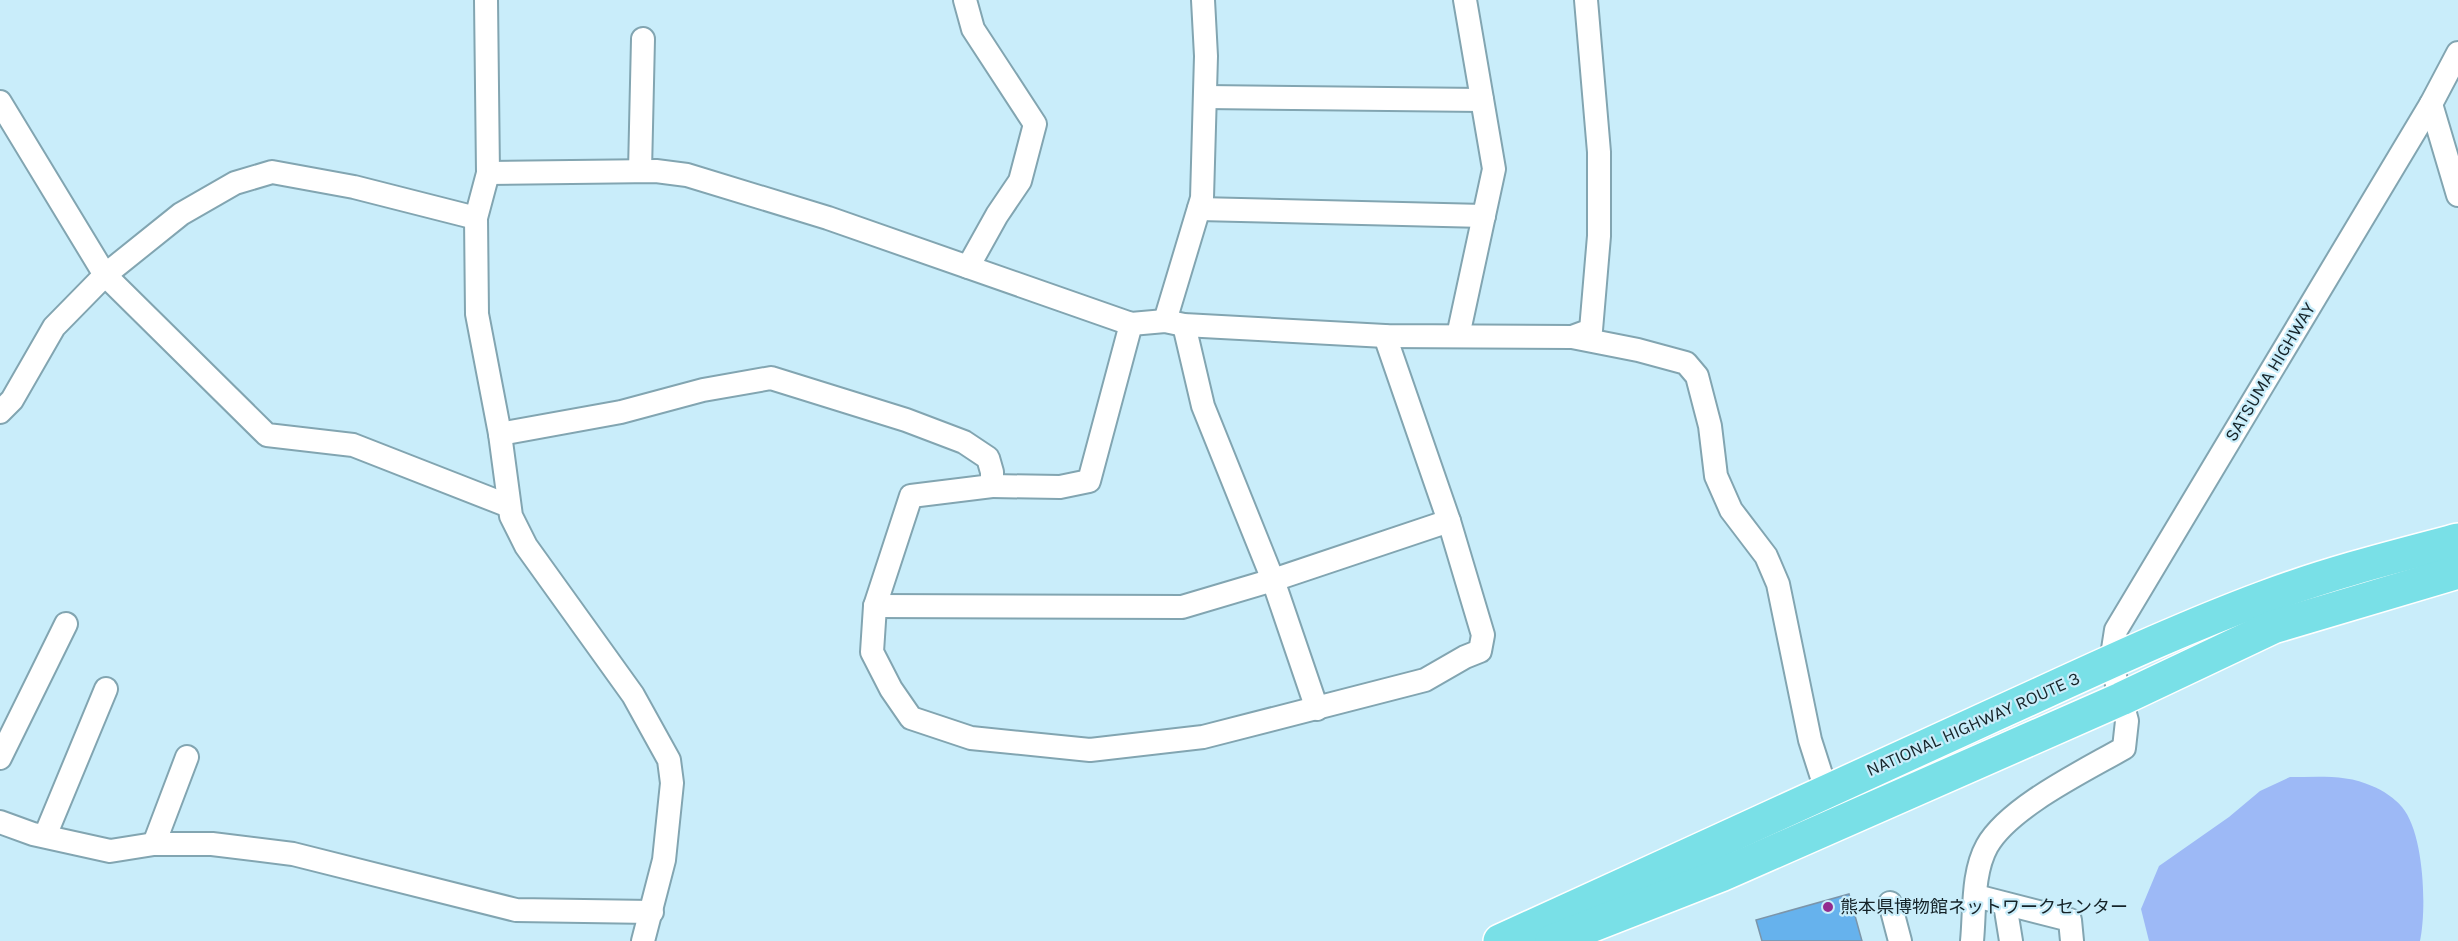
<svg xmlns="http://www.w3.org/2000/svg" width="2458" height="941" viewBox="0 0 2458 941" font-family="Karla,'Noto Sans JP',sans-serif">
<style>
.water{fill:#9db9f6}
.building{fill:#66b2ed;stroke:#7c95a9;stroke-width:1.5}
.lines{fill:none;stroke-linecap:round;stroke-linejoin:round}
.minor-casing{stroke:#82a5b1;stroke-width:26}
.highway-casing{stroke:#fff;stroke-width:36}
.minor{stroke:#fff;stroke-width:22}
.highway{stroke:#79e0e7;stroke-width:33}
.poi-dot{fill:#932b8f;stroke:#c9edfa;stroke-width:2}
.labels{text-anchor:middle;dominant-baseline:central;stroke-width:4.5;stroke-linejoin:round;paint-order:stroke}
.street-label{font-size:18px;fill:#152328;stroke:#c9edfa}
.poi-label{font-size:18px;fill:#152328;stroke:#c9edfa;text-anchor:start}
</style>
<rect width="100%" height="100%" fill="#c9edfa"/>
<path class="water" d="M2290 777C2317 777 2347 774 2372 786 2381 789 2397 800 2402 807 2424 833 2427 908 2420 941H2149L2141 909 2159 866 2229 817 2260 791Z"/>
<path class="building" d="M1849 894 1862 941H1762L1756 920Z"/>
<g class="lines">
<g class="minor-casing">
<g id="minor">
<path d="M486 0 488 173 476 218 477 314 500 434 511 516 526 546 633 695 669 760 672 783 664 860 643 941"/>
<path d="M965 0 973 29 1035 124 1020 181 997 215 968 267"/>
<path d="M1205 97 1482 100"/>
<path d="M0 102 105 275 267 435 353 445 509 506"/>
<path d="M2431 104 2458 195"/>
<path d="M640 171 643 39"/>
<path d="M488 173 656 171 687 175 828 218 1131 324 1165 321 1184 325 1385 336 1572 337 1638 350 1686 363 1697 376 1710 426 1716 476 1731 510 1766 556 1778 584 1810 740 1826 790"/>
<path d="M1199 209 1484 216"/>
<path d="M1165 321 1202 198 1206 56 1203 0"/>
<path d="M1184 325 1203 406 1273 580 1317 709"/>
<path d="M1458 336 1494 169 1465 0"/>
<path d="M1572 337 1591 330 1599 236V152L1586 0"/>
<path d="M0 412 12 400 54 327 105 275 181 214 235 183 272 172 354 187 476 218"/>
<path d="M500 434 621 412 703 390 771 378 906 420 964 442 988 458 992 472V486L911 496 875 606 872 652 891 689 911 718 971 738 1090 750 1203 737 1425 680 1465 657 1480 651 1483 635 1449 521 1385 336"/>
<path d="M992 486 1060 487 1089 481 1131 324"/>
<path d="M875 606 1182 607 1273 580 1449 521"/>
<path d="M0 758 66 624"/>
<path d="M0 822 33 834 110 851 154 844H212L293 854 516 910 652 912"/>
<path d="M45 836 106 689"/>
<path d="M154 844 187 757"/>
<path d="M1976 896 2070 920 2072 941"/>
<path d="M1890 903 1900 941"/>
<path d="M2005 904 2011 941"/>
<path d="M1972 941C1975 911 1972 873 1987 846 2009 807 2084 771 2124 748L2127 721 2111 662 2116 630 2431 104 2458 53"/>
</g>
</g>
<g class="highway-casing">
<g id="highway">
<path d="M1500 941C1662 868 1822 792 1985 719 2076 678 2169 633 2263 598 2326 574 2393 557 2458 540"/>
<path d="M1552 941 1721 875 2121 699 2273 627 2458 572"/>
</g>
</g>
<use href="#minor" class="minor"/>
<use href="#highway" class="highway"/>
</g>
<circle class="poi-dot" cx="1828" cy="907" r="6"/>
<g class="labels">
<g class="street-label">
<text transform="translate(2270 372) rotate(-59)">SATSUMA HIGHWAY</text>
<text transform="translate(1973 724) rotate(-24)">NATIONAL HIGHWAY ROUTE 3</text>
</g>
<g class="poi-label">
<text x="1840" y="907">熊本県博物館ネットワークセンター</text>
</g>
</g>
</svg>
